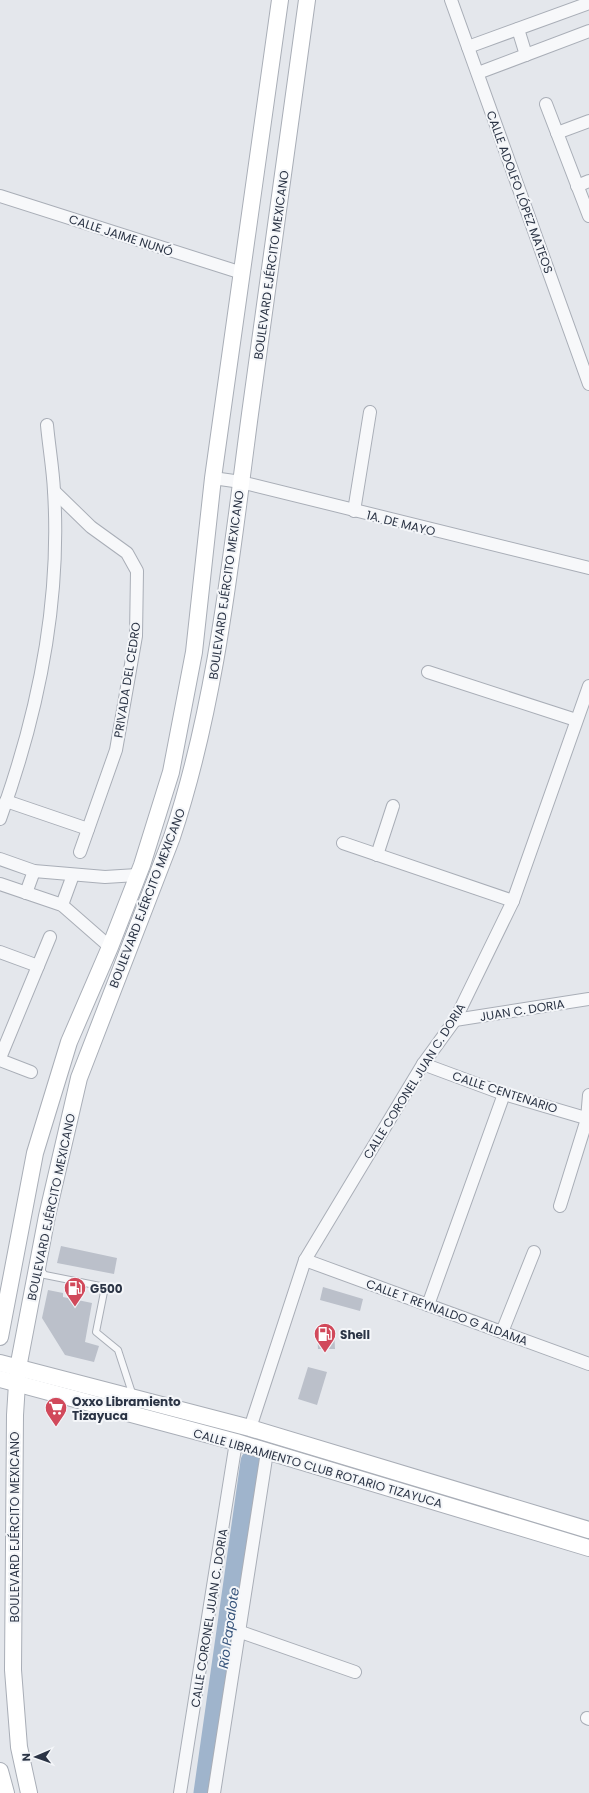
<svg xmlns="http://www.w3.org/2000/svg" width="589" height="1793" viewBox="0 0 589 1793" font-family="Poppins,sans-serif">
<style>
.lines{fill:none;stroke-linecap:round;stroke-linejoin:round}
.river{stroke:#9fb4cc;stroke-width:25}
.building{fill:#bbc0ca}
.service-casing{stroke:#a9aeb7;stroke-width:8}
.minor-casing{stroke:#a9aeb7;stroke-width:14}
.secondary-casing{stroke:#a9aeb7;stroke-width:18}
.service{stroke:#f7f8fa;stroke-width:6}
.minor{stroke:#f7f8fa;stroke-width:12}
.secondary{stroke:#fff;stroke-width:16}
.labels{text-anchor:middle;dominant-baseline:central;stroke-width:4;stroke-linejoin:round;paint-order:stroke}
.street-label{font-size:12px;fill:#2b3445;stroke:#f4f6f9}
.poi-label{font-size:12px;font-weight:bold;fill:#2b3445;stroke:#f4f6f9;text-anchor:start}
.water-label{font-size:13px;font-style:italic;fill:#34527a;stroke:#f4f6f9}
</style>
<rect width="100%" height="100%" fill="#e4e7ec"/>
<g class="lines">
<path class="river" d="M206 1793 253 1462"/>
</g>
<g class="building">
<path d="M61 1246 117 1258 114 1274 57 1263Z"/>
<path d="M323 1287 363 1299 360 1311 320 1300Z"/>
<path d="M48 1290 63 1293V1297L92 1303 85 1342 99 1346 94 1362 65 1355 42 1318Z"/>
<path d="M317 1330H334L335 1349H318Z"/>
<path d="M308 1367 327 1372 317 1405 298 1399Z"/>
</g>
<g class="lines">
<g class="service-casing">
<path id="service" d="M39 1268 45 1275 105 1287 96 1332 118 1350 133 1396"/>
</g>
<g class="minor-casing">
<g id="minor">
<path d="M451 0 589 384"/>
<path d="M518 29 526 55"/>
<path d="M468 47 589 3"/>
<path d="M478 73 589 31"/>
<path d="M546 104 589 216"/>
<path d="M557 133 589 121"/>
<path d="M577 186 589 181"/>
<path d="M0 196 242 273"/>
<path d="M213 478 241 482 589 568"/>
<path d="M54 491 91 527 127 553 137 571 136 636 116 750 80 852"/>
<path d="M354 511 370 412"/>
<path d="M428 672 576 720"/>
<path d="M6 801 88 829"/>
<path d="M0 819C38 714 61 603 54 491 53 469 49 447 47 425"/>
<path d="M343 843 513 901"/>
<path d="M377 855 393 806"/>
<path d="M0 859 34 871 105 877 137 875"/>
<path d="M0 884 62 905 110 947"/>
<path d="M26 893 34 871"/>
<path d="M62 905 73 875"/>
<path d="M0 952 38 966"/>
<path d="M455 1020 589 999"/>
<path d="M0 1058 50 937"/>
<path d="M0 1060 31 1072"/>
<path d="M423 1064 504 1094 589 1119"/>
<path d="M560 1206 587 1119 589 1095"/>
<path d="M305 1260 589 1364"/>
<path d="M428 1305 504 1094"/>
<path d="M502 1332 534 1252"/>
<path d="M250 1428 305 1260 423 1064 455 1020 513 901 589 686"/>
<path d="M238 1631 355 1672"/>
<path d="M587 1718 589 1719"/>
<path d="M180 1793 236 1442"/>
<path d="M214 1793 267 1452"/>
</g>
</g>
<g class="secondary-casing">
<g id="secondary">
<path d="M0 1337 35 1153 69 1042 110 947 142 865 171 772 194 652 213 478 280 0"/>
<path d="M0 1363 250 1428 589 1530"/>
<path d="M0 1379 236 1442 589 1548"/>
<path d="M0 1771 6 1793"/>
<path d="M29 1793 19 1747 13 1670 15 1415 18 1368 47 1216 79 1078 172 837C217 702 231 556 250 414 268 276 289 138 307 0"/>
</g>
</g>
<use href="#service" class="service"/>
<use href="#minor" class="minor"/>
<use href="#secondary" class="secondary"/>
</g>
<defs>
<g id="fuel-pin" transform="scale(1.15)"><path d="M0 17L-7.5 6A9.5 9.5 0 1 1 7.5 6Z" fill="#d1495b" stroke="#f4f6f9"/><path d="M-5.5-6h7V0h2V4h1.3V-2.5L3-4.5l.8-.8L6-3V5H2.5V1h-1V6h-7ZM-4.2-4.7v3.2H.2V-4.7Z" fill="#fff"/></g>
<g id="supermarket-pin" transform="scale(1.15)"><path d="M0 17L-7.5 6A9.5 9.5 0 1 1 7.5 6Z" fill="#d1495b" stroke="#f4f6f9"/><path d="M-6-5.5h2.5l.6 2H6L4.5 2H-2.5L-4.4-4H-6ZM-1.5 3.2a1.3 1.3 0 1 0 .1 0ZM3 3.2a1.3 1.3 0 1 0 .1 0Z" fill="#fff"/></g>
</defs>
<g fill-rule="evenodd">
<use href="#fuel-pin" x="75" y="1288"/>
<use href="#fuel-pin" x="325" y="1334"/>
<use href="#supermarket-pin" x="56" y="1408"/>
</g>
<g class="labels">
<g class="street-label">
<text transform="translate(520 192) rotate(70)">CALLE ADOLFO LÓPEZ MATEOS</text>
<text transform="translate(121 235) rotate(18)">CALLE JAIME NUNÓ</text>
<text transform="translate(271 265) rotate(-82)">BOULEVARD EJÉRCITO MEXICANO</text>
<text transform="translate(401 523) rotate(14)">1A. DE MAYO</text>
<text transform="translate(226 585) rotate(-82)">BOULEVARD EJÉRCITO MEXICANO</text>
<text transform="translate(127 680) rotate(-81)">PRIVADA DEL CEDRO</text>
<text transform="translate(147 898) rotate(-69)">BOULEVARD EJÉRCITO MEXICANO</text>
<text transform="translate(522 1010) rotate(-9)">JUAN C. DORIA</text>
<text transform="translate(414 1081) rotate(-58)">CALLE CORONEL JUAN C. DORIA</text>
<text transform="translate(505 1092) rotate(18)">CALLE CENTENARIO</text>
<text transform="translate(51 1207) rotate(-78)">BOULEVARD EJÉRCITO MEXICANO</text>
<text transform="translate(447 1312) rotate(20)">CALLE T REYNALDO G ALDAMA</text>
<text transform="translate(318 1468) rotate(16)">CALLE LIBRAMIENTO CLUB ROTARIO TIZAYUCA</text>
<text transform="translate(14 1527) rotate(-90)">BOULEVARD EJÉRCITO MEXICANO</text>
<text transform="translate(209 1618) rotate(-81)">CALLE CORONEL JUAN C. DORIA</text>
</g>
<g class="poi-label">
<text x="90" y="1288">G500</text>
<text x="340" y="1334">Shell</text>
<text x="72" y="1401">Oxxo Libramiento<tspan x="72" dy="14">Tizayuca</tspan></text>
</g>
<g class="water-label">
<text transform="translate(229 1628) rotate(-82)">Río Papalote</text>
</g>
</g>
<g transform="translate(36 1757) rotate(268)" stroke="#f4f6f9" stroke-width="3" paint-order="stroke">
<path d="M0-3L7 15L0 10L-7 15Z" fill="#2b3445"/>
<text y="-6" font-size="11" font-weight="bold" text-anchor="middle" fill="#2b3445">N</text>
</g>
</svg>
